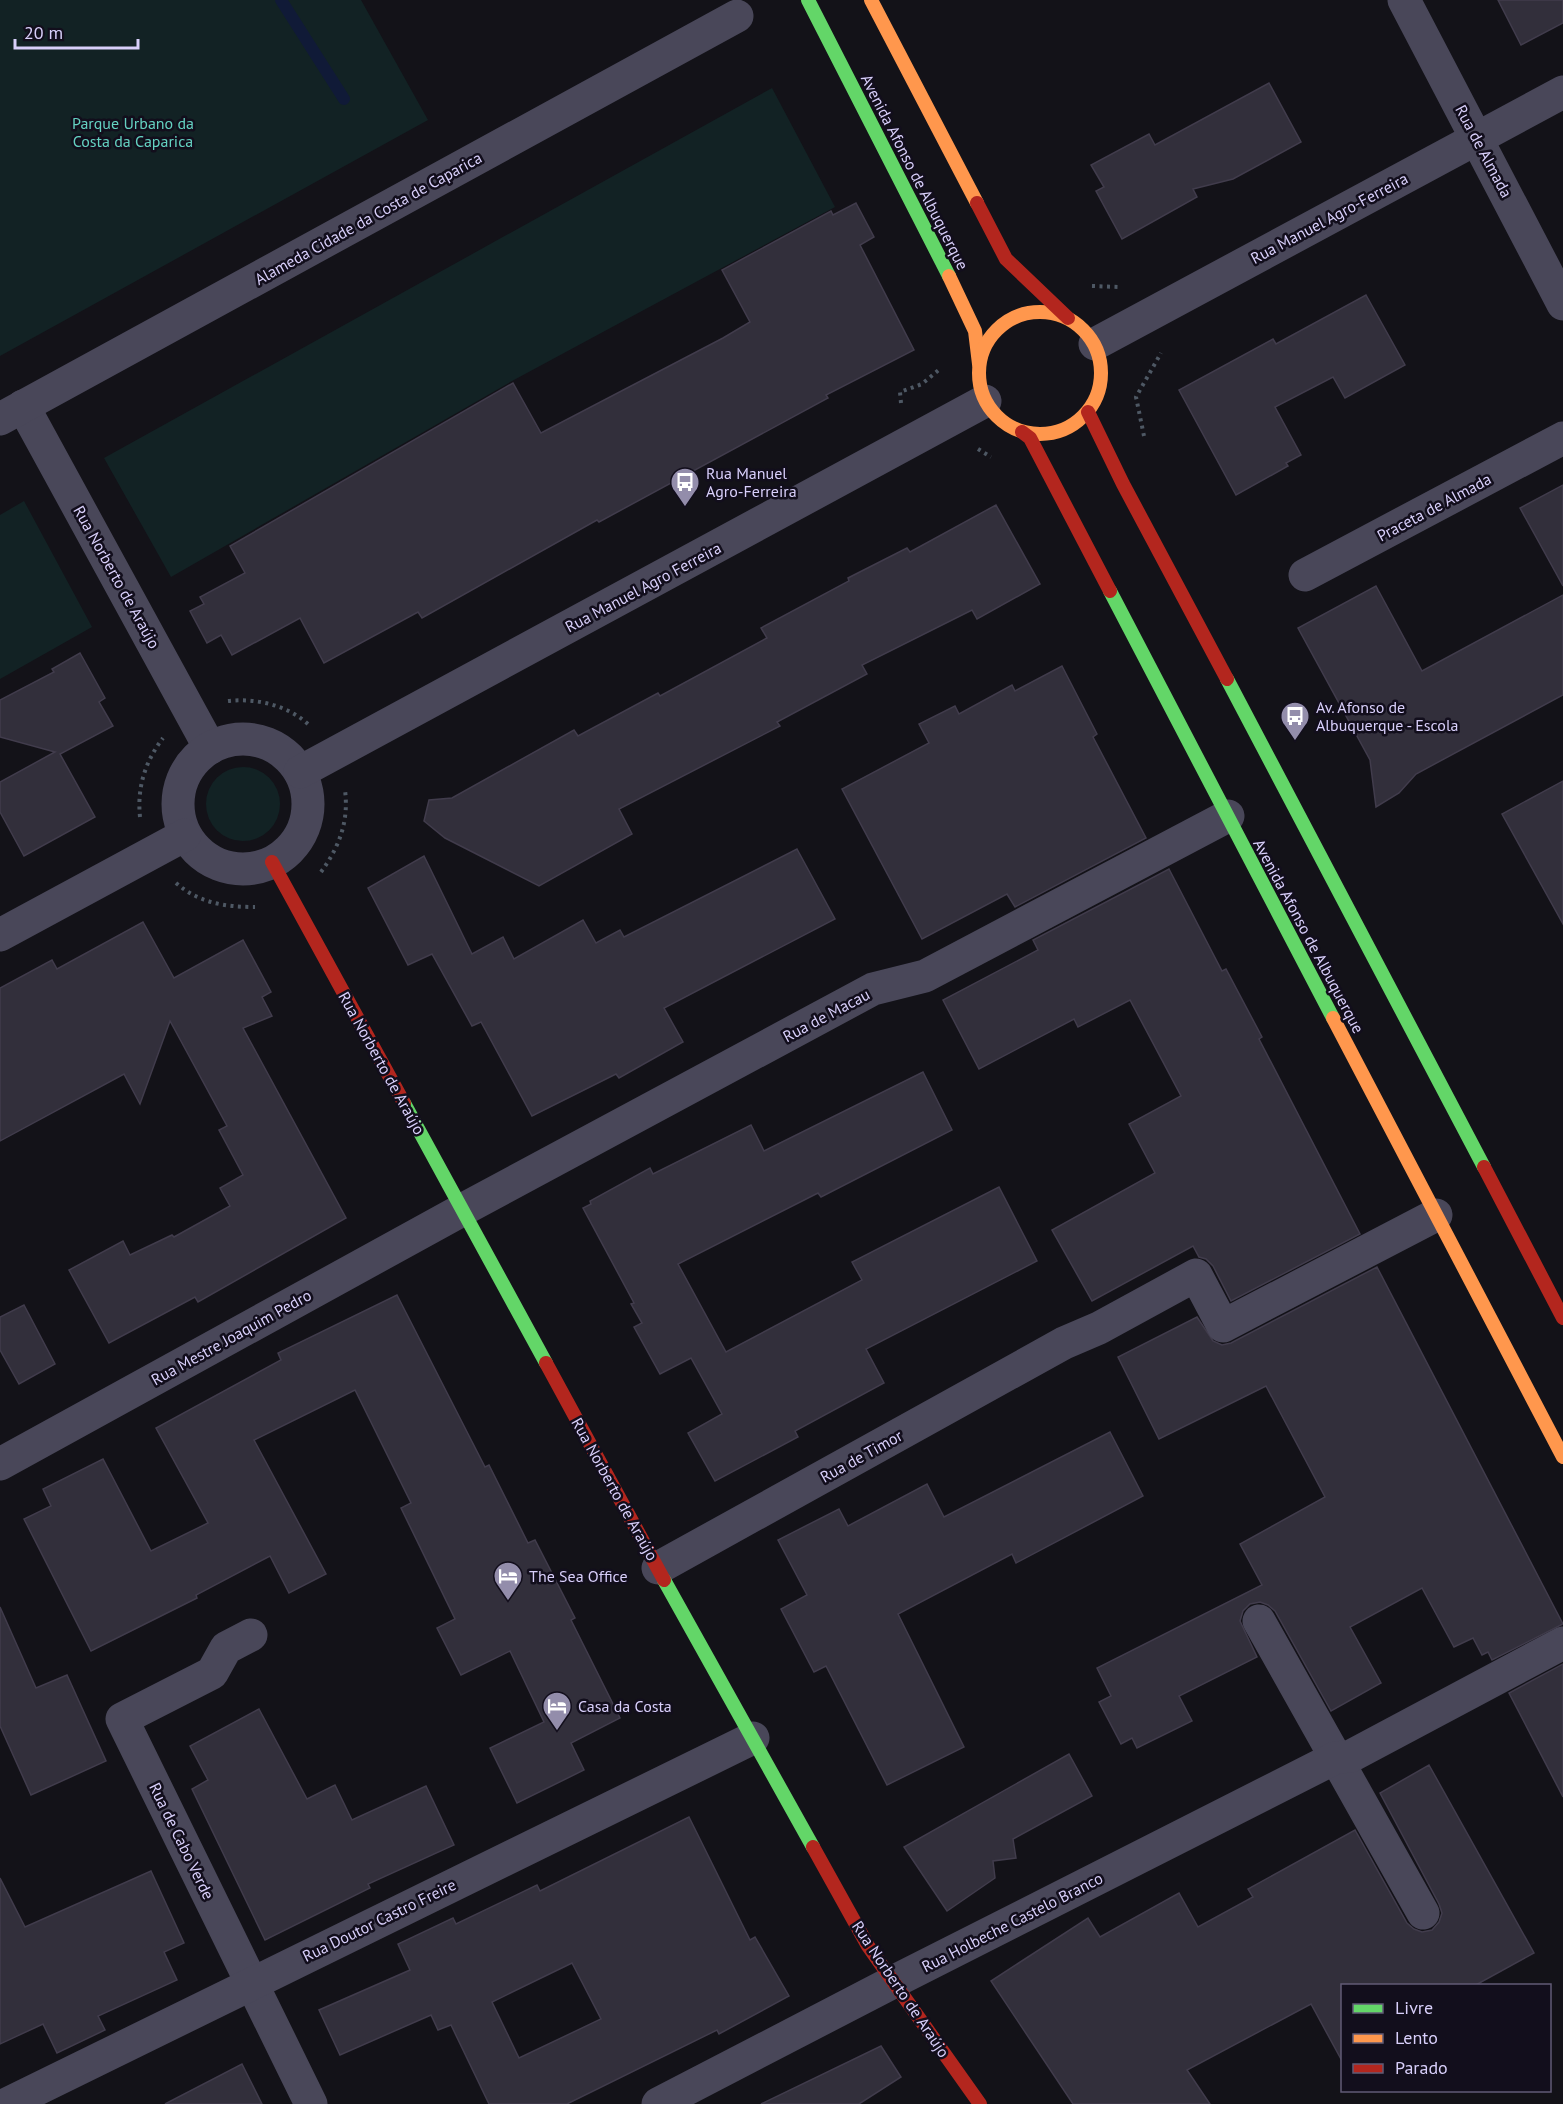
<svg xmlns="http://www.w3.org/2000/svg" width="1563" height="2104" viewBox="0 0 1563 2104" font-family="'PT Sans',sans-serif">
<style>
.green{fill:#122224}
.lines{fill:none;stroke-linecap:round;stroke-linejoin:round}
.stream{stroke:#101a37;stroke-width:12}
.building{fill:#322f3b;stroke:#413c4c;stroke-width:1.5;fill-rule:evenodd}
.path{stroke:#4e5864;stroke-width:4;stroke-dasharray:3 4.5;stroke-linecap:butt}
.street{stroke:#494759;stroke-width:33}
.fast{stroke:#63d668;stroke-width:14}
.slow{stroke:#ff974d;stroke-width:14}
.jam{stroke:#b3261e;stroke-width:14}
.labels{text-anchor:middle;dominant-baseline:central;stroke-width:5;stroke-linejoin:round;paint-order:stroke}
.park-label{font-size:16px;fill:#64d1c1;stroke:#120e1c}
.street-label{font-size:16px;fill:#d8cffa;stroke:#120e1c}
.poi-label{font-size:16px;fill:#d8cffa;stroke:#120e1c;text-anchor:start}
</style>
<rect width="100%" height="100%" fill="#131218"/>
<g class="green">
<path d="M0 0H361L428 120 0 356Z"/>
<path d="M772 88 835 207 512 381 171 577 104 458Z"/>
<path d="M24 501 92 627 0 679V515Z"/>
<circle cx="243" cy="804" r="37"/>
</g>
<g class="lines">
<path class="stream" d="M281 0 344 99"/>
</g>
<g class="building">
<path d="M1498 0H1563V23L1521 45Z"/>
<path d="M1269 83 1301 142 1233 179 1193 189 1197 197 1122 239 1096 191 1104 187 1091 165 1149 134 1155 145Z"/>
<path d="M856 203 874 237 860 245 914 350 826 395 828 398 599 522 597 520 422 618 418 612 324 663 300 618 232 655 221 635 207 643 190 611 204 604 200 597 245 573 230 546 513 383 541 433 723 338 750 322 722 270 831 211 833 215Z"/>
<path d="M1366 295 1405 365 1345 398 1333 377 1275 407 1301 455 1286 463 1288 466 1236 495 1179 390 1273 339 1276 344Z"/>
<path d="M1563 485V586L1520 508Z"/>
<path d="M996 505 1040 584 977 619 972 610 862 665 867 674 777 722 780 726 619 809 632 834 539 886 445 838 424 821 429 800 452 798 574 730 578 736 658 693 660 696 767 638 761 628 849 581 848 578 907 548 910 552Z"/>
<path d="M1376 586 1422 671 1563 595V695L1416 774 1399 793 1376 807 1370 760 1298 628Z"/>
<path d="M80 653 105 698 99 702 113 726 60 754 95 817 24 856 0 812V782L55 752 0 737V700L54 672 52 669Z"/>
<path d="M1062 666 1097 734 1093 737 1146 838 1015 907 1007 894 922 939 842 789 929 743 919 724 955 706 959 714 1012 685 1015 691Z"/>
<path d="M1563 781V924L1502 814Z"/>
<path d="M797 849 835 919 664 1008 683 1042 619 1078 616 1074 532 1116 481 1022 472 1026 432 954 408 965 368 888 424 856 472 954 503 937 514 959 583 920 596 943 620 930 624 937Z"/>
<path d="M1169 869 1222 971 1226 969 1262 1037 1259 1039 1360 1234 1231 1301 1213 1266 1206 1259 1199 1257 1193 1246 1092 1301 1052 1230 1155 1173 1129 1124 1181 1096 1130 1000 1078 1027 1074 1019 979 1069 943 1000 1038 950 1033 940Z"/>
<path d="M143 922 174 978 243 940 271 992 262 997 272 1016 243 1028 346 1218 198 1302 195 1297 109 1343 69 1270 123 1241 130 1255 172 1235 174 1237 230 1206 220 1188 243 1175 219 1130 227 1126 170 1021 140 1104 124 1074 0 1141V988L52 960 57 969Z"/>
<path d="M923 1072 952 1130 821 1197 818 1193 678 1264 726 1352 862 1280 852 1262 999 1187 1037 1261 866 1349 884 1383 795 1431 798 1437 715 1481 688 1433 722 1414 691 1358 660 1374 634 1327 642 1323 631 1304 634 1303 583 1208 591 1204 590 1201 650 1168 653 1174 751 1125 764 1151Z"/>
<path d="M1377 1267 1563 1624 1492 1660 1488 1652 1482 1655 1473 1638 1454 1647 1422 1588 1350 1627 1381 1683 1331 1711 1275 1611 1268 1605 1260 1602 1250 1604 1243 1611 1240 1621 1257 1657 1179 1696 1192 1721 1137 1748 1132 1738 1121 1744 1099 1702 1111 1696 1097 1668 1262 1585 1240 1544 1325 1497 1266 1386 1159 1439 1118 1357 1197 1317 1213 1341 1222 1345 1231 1343Z"/>
<path d="M397 1295 485 1467 489 1465 528 1543 535 1540 575 1618 571 1620 620 1718 571 1743 584 1770 517 1803 490 1748 544 1722 510 1651 461 1675 437 1628 455 1619 401 1508 411 1503 355 1390 254 1440 326 1574 289 1593 270 1556 196 1595 197 1598 91 1651 24 1519 51 1506 43 1489 103 1459 151 1551 208 1523 156 1428 281 1360 278 1353Z"/>
<path d="M24 1305 55 1364 19 1384 0 1350V1317Z"/>
<path d="M1110 1432 1143 1496 1016 1563 1012 1554 898 1614 964 1747 887 1785 826 1666 814 1672 781 1609 807 1595 778 1540 839 1509 848 1526 927 1484 944 1517Z"/>
<path d="M0 1607 36 1688 67 1675 106 1761 31 1795 0 1726Z"/>
<path d="M1563 1664V1797L1509 1693Z"/>
<path d="M259 1709 307 1799 335 1785 352 1820 426 1786 454 1845 368 1884 370 1888 265 1940 192 1789 208 1780 190 1746Z"/>
<path d="M1069 1754 1092 1796 1013 1839 1016 1858 993 1861 995 1878 947 1911 904 1847Z"/>
<path d="M1429 1765 1534 1953 1474 1986H1342V2061L1311 2004 1187 2070 1210 2104H1073L991 1981 1088 1918 1100 1937 1179 1893 1198 1927 1253 1897 1248 1889 1355 1830 1407 1923 1414 1929 1422 1932 1432 1930 1439 1922 1442 1913 1439 1904 1380 1793Z"/>
<path d="M689 1817 750 1940 755 1937 789 1996 719 2034 717 2030 567 2104H489L451 2025 438 2030 431 2015 340 2055 319 2010 410 1970 398 1944 453 1918 456 1924 537 1885 540 1891ZM572 1963 601 2019 519 2058 492 2002Z"/>
<path d="M151 1871 184 1943 164 1952 177 1980 98 2016 105 2030 57 2053 43 2024 0 2044V1878L25 1927Z"/>
<path d="M881 2046 901 2077 859 2104H761Z"/>
<path d="M242 2064 262 2104H165Z"/>
</g>
<g class="lines">
<g class="path">
<path d="M1092 286 1118 287"/>
<path d="M901 403 900 392 922 384 941 368"/>
<path d="M1144 436 1136 397 1161 353"/>
<path d="M978 449 991 457"/>
<path d="M228 701C256 698 287 705 308 724"/>
<path d="M140 817C137 787 145 762 163 738"/>
<path d="M321 872C339 847 349 822 345 790"/>
<path d="M176 883C199 903 225 907 255 907"/>
</g>
<g class="street">
<path d="M1404 0 1563 304"/>
<path d="M1095 344 1563 92"/>
<path d="M23 406 210 748"/>
<path d="M0 419 737 16"/>
<path d="M1305 575 1563 438"/>
<circle cx="243" cy="804" r="65"/>
<path d="M300 772 985 401"/>
<path d="M0 935 185 835"/>
<path d="M0 1464 462 1210 873 989 925 976 1228 816"/>
<path d="M658 1568 1064 1343 1099 1328 1196 1275 1223 1326 1436 1215"/>
<path d="M1259 1621 1423 1913"/>
<path d="M251 1635 226 1648 212 1673 122 1719 311 2104"/>
<path d="M7 2104 753 1738"/>
<path d="M658 2104 893 1982 1335 1758 1351 1756 1563 1643"/>
</g>
<g class="fast">
<path d="M808 0 949 276"/>
<path d="M1110 591 1333 1018"/>
<path d="M1227 679 1484 1167"/>
<path d="M404 1103 546 1363"/>
<path d="M664 1580 813 1847"/>
</g>
<g class="slow">
<path d="M871 0 977 203"/>
<path d="M949 276 975 331 979 364"/>
<circle cx="1040" cy="373" r="61"/>
<path d="M1333 1018 1563 1457"/>
</g>
<g class="jam">
<path d="M977 203 1006 259 1068 318"/>
<path d="M1088 412 1123 484 1227 679"/>
<path d="M1022 432 1030 438 1110 591"/>
<path d="M272 862 404 1103"/>
<path d="M1484 1167 1563 1318"/>
<path d="M546 1363 664 1580"/>
<path d="M813 1847 868 1946 980 2104"/>
</g>
</g>
<defs>
<g id="bus-pin" transform="scale(1.5)"><path d="M0 17L-7.5 6A9.5 9.5 0 1 1 7.5 6Z" fill="#938dab" stroke="#120e1c"/><path d="M-5-6H5V4H4V6H2V4H-2V6H-4V4H-5ZM-3.5-4V0h7V-4ZM-3.5 1.2v1.5H-2V1.2ZM2 1.2v1.5H3.5V1.2Z" fill="#fff"/></g>
<g id="hotel-pin" transform="scale(1.5)"><path d="M0 17L-7.5 6A9.5 9.5 0 1 1 7.5 6Z" fill="#938dab" stroke="#120e1c"/><path d="M-6-4.5h1.5V1H6V5H4.5V3h-9V5H-6ZM-4 0a1.8 1.8 0 1 1 3.6 0ZM.5 0V-2.5h3Q6-2.5 6 0Z" fill="#fff"/></g>
</defs>
<g fill-rule="evenodd">
<use href="#bus-pin" x="685" y="482"/>
<use href="#bus-pin" x="1295" y="716"/>
<use href="#hotel-pin" x="508" y="1576"/>
<use href="#hotel-pin" x="557" y="1706"/>
</g>
<g class="labels">
<g class="park-label">
<text x="133" y="123">Parque Urbano da<tspan x="133" dy="18">Costa da Caparica</tspan></text>
</g>
<g class="street-label">
<text transform="translate(1484 151) rotate(62)">Rua de Almada</text>
<text transform="translate(915 172) rotate(63)">Avenida Afonso de Albuquerque</text>
<text transform="translate(368 218) rotate(-29)">Alameda Cidade da Costa de Caparica</text>
<text transform="translate(1329 218) rotate(-28)">Rua Manuel Agro-Ferreira</text>
<text transform="translate(1434 507) rotate(-28)">Praceta de Almada</text>
<text transform="translate(117 577) rotate(61)">Rua Norberto de Araújo</text>
<text transform="translate(643 587) rotate(-28)">Rua Manuel Agro Ferreira</text>
<text transform="translate(1309 936) rotate(62)">Avenida Afonso de Albuquerque</text>
<text transform="translate(826 1015) rotate(-28)">Rua de Macau</text>
<text transform="translate(382 1063) rotate(61)">Rua Norberto de Araújo</text>
<text transform="translate(231 1337) rotate(-29)">Rua Mestre Joaquim Pedro</text>
<text transform="translate(861 1456) rotate(-29)">Rua de Timor</text>
<text transform="translate(615 1489) rotate(61)">Rua Norberto de Araújo</text>
<text transform="translate(182 1841) rotate(64)">Rua de Cabo Verde</text>
<text transform="translate(379 1920) rotate(-26)">Rua Doutor Castro Freire</text>
<text transform="translate(1012 1922) rotate(-27)">Rua Holbeche Castelo Branco</text>
<text transform="translate(901 1989) rotate(56)">Rua Norberto de Araújo</text>
</g>
<g class="poi-label">
<text x="706" y="473">Rua Manuel<tspan x="706" dy="18">Agro-Ferreira</tspan></text>
<text x="1316" y="707">Av. Afonso de<tspan x="1316" dy="18">Albuquerque - Escola</tspan></text>
<text x="529" y="1576">The Sea Office</text>
<text x="578" y="1706">Casa da Costa</text>
</g>
</g>
<rect x="1341" y="1984" width="210" height="108" fill="#120e1c" stroke="#615b75" stroke-width="1.5"/>
<rect x="1353" y="2004" width="30" height="9" fill="#63d668" stroke="#615b75" stroke-width="1.5"/>
<text x="1395" y="2014" font-size="18" fill="#d8cffa">Livre</text>
<rect x="1353" y="2034" width="30" height="9" fill="#ff974d" stroke="#615b75" stroke-width="1.5"/>
<text x="1395" y="2044" font-size="18" fill="#d8cffa">Lento</text>
<rect x="1353" y="2064" width="30" height="9" fill="#b3261e" stroke="#615b75" stroke-width="1.5"/>
<text x="1395" y="2074" font-size="18" fill="#d8cffa">Parado</text>
<path d="M15 39v9h123v-9" fill="none" stroke="#d8cffa" stroke-width="3"/>
<text x="24" y="39" font-size="18" fill="#d8cffa" stroke="#120e1c" stroke-width="4.5" paint-order="stroke">20 m</text>
</svg>
